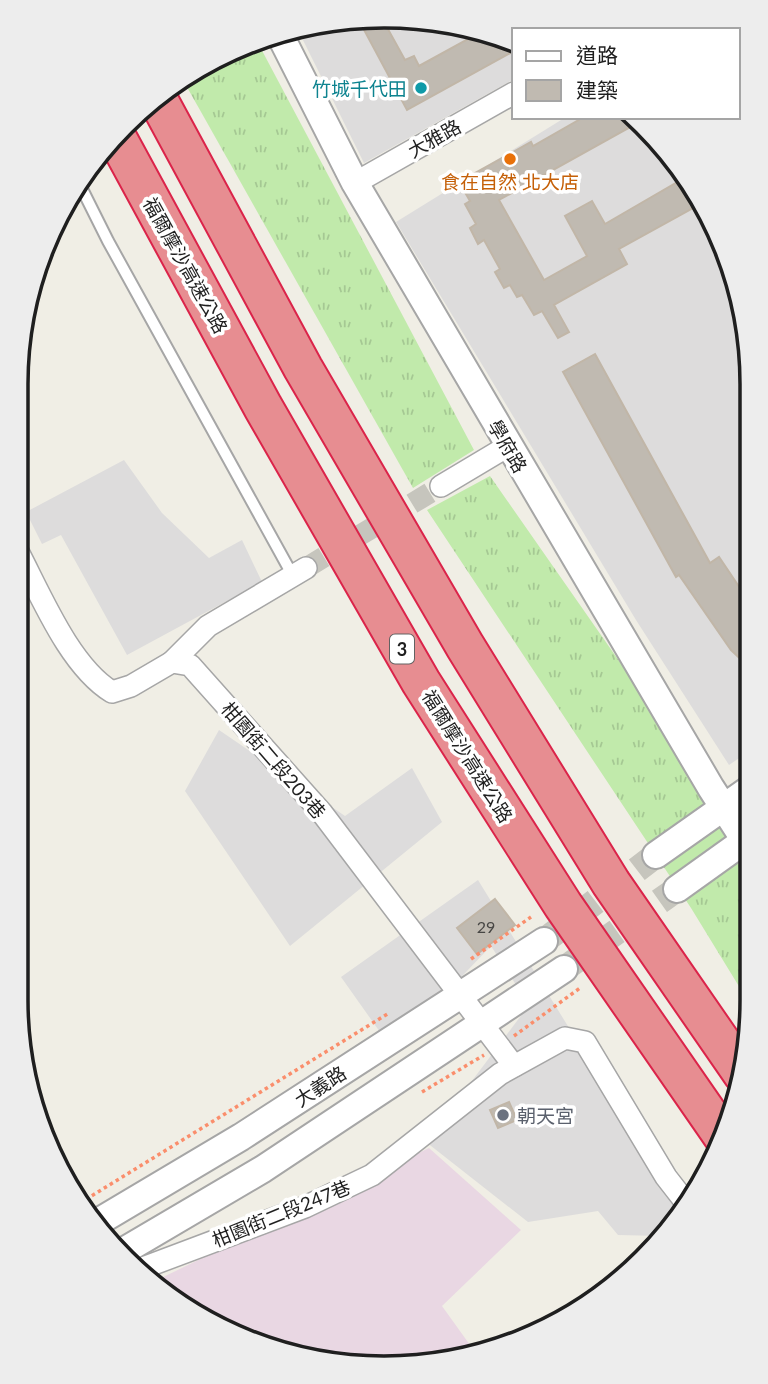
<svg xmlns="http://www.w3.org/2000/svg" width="768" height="1384" viewBox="0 0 768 1384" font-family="Lato,'Noto Sans TC',sans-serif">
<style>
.residential{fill:#dddcdc}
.industrial{fill:#e9d7e3}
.grass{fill:url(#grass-tufts)}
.building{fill:#c0bab1;stroke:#c1b6a7;stroke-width:2}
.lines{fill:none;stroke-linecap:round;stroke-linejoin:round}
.minor-tunnel{stroke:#c6c5bd;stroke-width:21;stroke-dasharray:21 10;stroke-linecap:butt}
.tertiary-tunnel{stroke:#c6c5bd;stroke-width:26;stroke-dasharray:26 13;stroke-linecap:butt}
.service-casing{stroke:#a6a6a6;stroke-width:14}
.minor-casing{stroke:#a6a6a6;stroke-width:24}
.tertiary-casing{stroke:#a6a6a6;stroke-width:30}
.motorway-casing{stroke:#db244a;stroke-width:42}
.path{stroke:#fa8e6c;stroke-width:3.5;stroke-dasharray:3.5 3.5;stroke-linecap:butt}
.service{stroke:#fff;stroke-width:10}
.minor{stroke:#fff;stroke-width:21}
.tertiary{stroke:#fff;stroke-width:26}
.motorway{stroke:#e78d91;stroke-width:38}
.culture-dot{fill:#0f9aa8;stroke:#fff;stroke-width:2.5}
.food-dot{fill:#e8710a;stroke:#fff;stroke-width:2.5}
.worship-dot{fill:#6b7280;stroke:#fff;stroke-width:2.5}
.labels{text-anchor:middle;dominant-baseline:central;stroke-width:7;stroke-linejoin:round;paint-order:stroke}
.number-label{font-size:16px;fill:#474644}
.shield{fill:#fff;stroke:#626262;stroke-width:2}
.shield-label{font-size:18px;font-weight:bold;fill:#1f1f1f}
.culture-label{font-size:19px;fill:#0d838f;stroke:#fff;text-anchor:end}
.street-label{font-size:19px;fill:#1f1f1f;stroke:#fff}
.food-label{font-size:19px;fill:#c56008;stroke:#fff}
.worship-label{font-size:19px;fill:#5b616d;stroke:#fff;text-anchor:start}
.rim{fill:none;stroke:#1f1f1f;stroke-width:3.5}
</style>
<defs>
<pattern id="grass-tufts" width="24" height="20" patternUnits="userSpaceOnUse" patternTransform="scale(1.75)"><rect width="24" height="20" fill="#c1eaab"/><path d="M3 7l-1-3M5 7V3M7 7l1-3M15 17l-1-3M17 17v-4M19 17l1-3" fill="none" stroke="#a5c893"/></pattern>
</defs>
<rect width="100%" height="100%" fill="#f0eee5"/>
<g class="residential">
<path d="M432 19 514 47V79L364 163 297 28Z"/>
<path d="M566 117H636L644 123 690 180 733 265 749 336 751 750 729 765 636 620 396 222Z"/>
<path d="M17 358 29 438 16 437Z"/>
<path d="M124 460 162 513 209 558 242 540 262 582 127 655 61 535 42 544 26 512Z"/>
<path d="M219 730 345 816 412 768 442 822 290 946 185 791Z"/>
<path d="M478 880 681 1210 661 1236 618 1235 598 1211 528 1222 426 1142 529 1005 491 946 392 1049 341 977Z"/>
</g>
<path class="industrial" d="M429 1148 521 1230 442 1306 475 1352 408 1367 288 1356 179 1306 153 1282Z"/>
<g class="grass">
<path d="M258 43 474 450 413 488 183 80Z"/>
<path d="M490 476 751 850V1006L691 908 427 510Z"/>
</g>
<g class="building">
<path d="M384 22 405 60 414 56 419 66 477 34 514 47V51L407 110 361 24Z"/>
<path d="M584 117H636L641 121 499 200 544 280 587 256 565 216 592 201 605 224 688 176 702 203 619 249 627 264 554 305 569 332 558 338 542 311 534 315 522 295 517 297 510 285 504 288 495 272 500 269 484 240 478 244 470 228 476 224 465 204 470 201 459 182 531 142 533 146Z"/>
<path d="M595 354 710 563 719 557 750 603V668L731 650 679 575 676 577 563 372Z"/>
<path d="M495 899 515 925 477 954 457 928Z"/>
<path d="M509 1102 517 1120 498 1128 490 1110Z"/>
</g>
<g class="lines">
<path class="minor-tunnel" d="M306 568 441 486"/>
<g class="tertiary-tunnel">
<path d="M544 941 656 855"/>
<path d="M564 969 677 889"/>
</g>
<g class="service-casing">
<path id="service" d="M79 183 108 241 293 576"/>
</g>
<g class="minor-casing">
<g id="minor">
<path d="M355 183 514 93"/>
<path d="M441 486 508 446"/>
<path d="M16 548C40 593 69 666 112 692L131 686 172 662 190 665 322 813 514 1066"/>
<path d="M172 662 208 626 306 568"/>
<path d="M140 1269 305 1207 372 1175 500 1074 565 1038 585 1042 666 1177 687 1204"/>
</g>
</g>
<g class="tertiary-casing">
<g id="tertiary">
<path d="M279 33 355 183 711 788 751 850"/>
<path d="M656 855 751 788"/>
<path d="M677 889 751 836"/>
<path d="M93 1225 241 1137 544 941"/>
<path d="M122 1252 263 1169 564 969"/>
</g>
</g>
<g class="motorway-casing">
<g id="motorway">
<path d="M156 96 303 368 465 646 611 883 743 1074"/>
<path d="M118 140 263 407 421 682 563 905 723 1136"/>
</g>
</g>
<g class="path">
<path d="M471 959 531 917"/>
<path d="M514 1036 580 988"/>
<path d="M422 1092 484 1055"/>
<path d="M80 1203 389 1013"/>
</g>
<use href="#service" class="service"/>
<use href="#minor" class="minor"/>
<use href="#tertiary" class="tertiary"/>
<use href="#motorway" class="motorway"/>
</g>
<circle class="culture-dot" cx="421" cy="88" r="7"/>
<circle class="food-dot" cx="510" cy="159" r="7"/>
<circle class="worship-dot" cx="503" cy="1115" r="7"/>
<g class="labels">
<g class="number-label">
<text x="486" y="926">29</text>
</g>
<rect class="shield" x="390" y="634.5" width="24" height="29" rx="5"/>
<g class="shield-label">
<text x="402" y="649">3</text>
</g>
<g class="culture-label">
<text x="407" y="88">竹城千代田</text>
</g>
<g class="street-label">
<text transform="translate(434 138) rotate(-29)">大雅路</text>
<text transform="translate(186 265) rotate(61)">福爾摩沙高速公路</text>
<text transform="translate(508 446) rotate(60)">學府路</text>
<text transform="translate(468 756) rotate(58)">福爾摩沙高速公路</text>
<text transform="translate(274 760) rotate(49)">柑園街二段203巷</text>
<text transform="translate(320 1086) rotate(-33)">大義路</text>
<text transform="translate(281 1213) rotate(-22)">柑園街二段247巷</text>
</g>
<g class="food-label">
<text x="510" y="181">食在自然 北大店</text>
</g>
<g class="worship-label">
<text x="517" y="1115">朝天宮</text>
</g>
</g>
<path d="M0 0H768V1384H0ZM384 28H384A356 356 0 0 1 740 384V1000A356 356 0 0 1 384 1356H384A356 356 0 0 1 28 1000V384A356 356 0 0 1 384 28Z" fill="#ededed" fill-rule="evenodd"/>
<path class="rim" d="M384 28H384A356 356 0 0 1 740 384V1000A356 356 0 0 1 384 1356H384A356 356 0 0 1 28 1000V384A356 356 0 0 1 384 28Z"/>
<rect x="512" y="28" width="228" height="91" fill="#ffffff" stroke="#a5a5a5" stroke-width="2"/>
<rect x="526" y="51" width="35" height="10" fill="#ffffff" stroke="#a5a5a5" stroke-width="2"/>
<text x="576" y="63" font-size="21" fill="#1f1f1f">道路</text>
<rect x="526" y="80" width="35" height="21" fill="#c0bab1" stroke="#a5a5a5" stroke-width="2"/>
<text x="576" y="98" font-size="21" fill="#1f1f1f">建築</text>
</svg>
